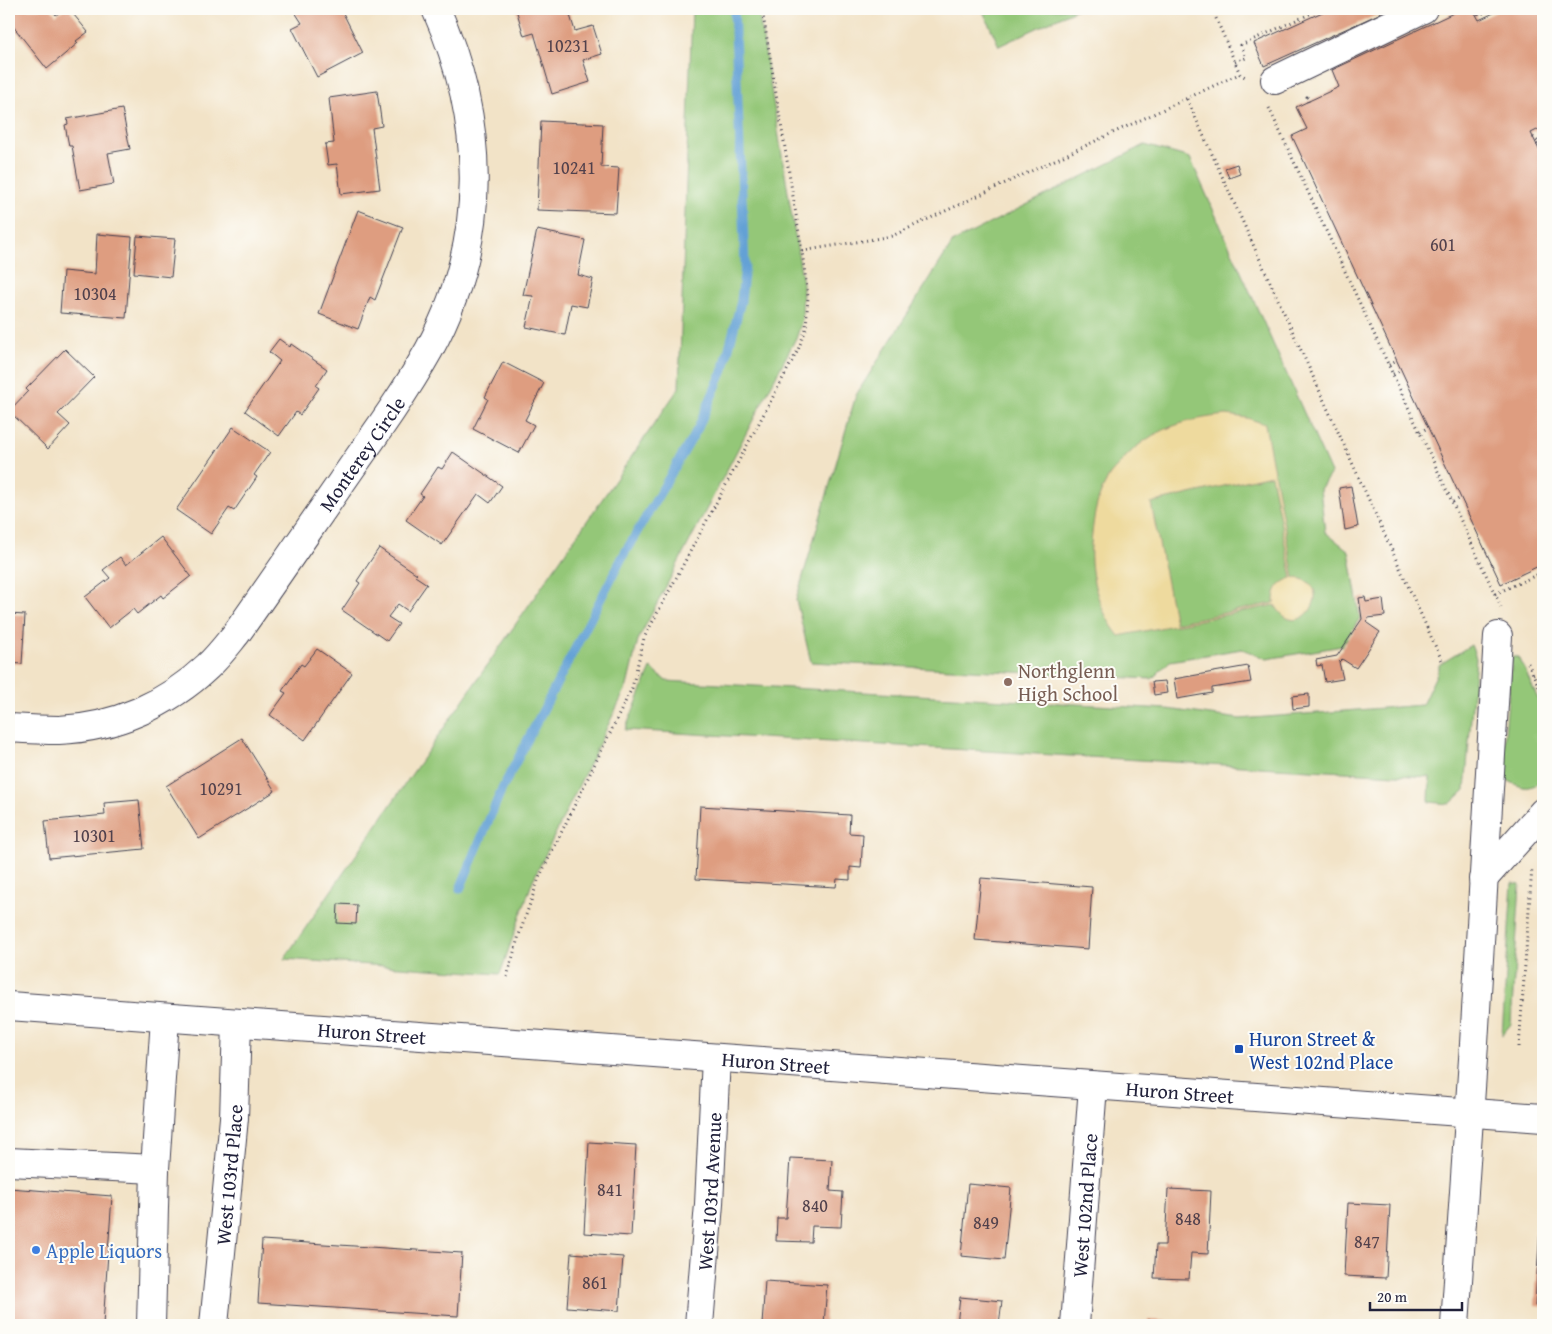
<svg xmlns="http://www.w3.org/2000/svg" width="1552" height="1334" viewBox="0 0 1552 1334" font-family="'Gentium Book Plus',serif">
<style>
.green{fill:#94c778;stroke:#5b745a}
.sand{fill:#eeda9e;stroke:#887e6c;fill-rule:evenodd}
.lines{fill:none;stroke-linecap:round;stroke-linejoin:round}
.stream{stroke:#64a1d5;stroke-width:9}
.building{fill:#de9d80}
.minor-casing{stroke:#413f50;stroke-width:30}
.major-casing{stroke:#413f50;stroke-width:30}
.path{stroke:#413f50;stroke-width:3;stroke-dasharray:1 4;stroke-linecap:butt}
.minor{stroke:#fff;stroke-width:28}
.major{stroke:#fff;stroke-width:28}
.education-dot{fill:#8d6e63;stroke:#fdfcf7;stroke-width:2}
.transit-dot{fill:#1a4fb4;stroke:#fdfcf7;stroke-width:2}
.shop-dot{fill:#3f7fe0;stroke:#fdfcf7;stroke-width:2}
.labels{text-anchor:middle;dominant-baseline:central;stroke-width:4;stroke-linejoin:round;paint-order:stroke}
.number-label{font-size:18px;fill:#51414c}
.street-label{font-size:20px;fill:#22223b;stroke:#fdfcf7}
.education-label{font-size:20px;fill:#785e54;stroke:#fdfcf7;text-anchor:start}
.transit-label{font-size:20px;fill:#164399;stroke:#fdfcf7;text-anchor:start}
.shop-label{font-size:20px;fill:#366cbe;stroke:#fdfcf7;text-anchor:start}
</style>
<rect width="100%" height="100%" fill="#fdfcf7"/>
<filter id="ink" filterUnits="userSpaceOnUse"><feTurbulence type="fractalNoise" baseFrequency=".02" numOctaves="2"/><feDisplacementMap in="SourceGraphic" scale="10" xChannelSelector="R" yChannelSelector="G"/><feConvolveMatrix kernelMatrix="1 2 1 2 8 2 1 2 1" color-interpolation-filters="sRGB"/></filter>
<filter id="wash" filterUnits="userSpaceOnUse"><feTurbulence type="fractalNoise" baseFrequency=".0096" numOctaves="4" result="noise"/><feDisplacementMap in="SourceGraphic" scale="20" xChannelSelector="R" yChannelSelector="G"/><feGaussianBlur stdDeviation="1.12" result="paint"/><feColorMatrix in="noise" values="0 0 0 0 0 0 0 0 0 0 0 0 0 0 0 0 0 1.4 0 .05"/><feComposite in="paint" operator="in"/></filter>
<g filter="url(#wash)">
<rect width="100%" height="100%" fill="#f2e3c7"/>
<g class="green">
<path d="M692 9H758L803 284 802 320 797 336 638 640 627 686 533 880 500 974 284 959 679 388Z"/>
<path d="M982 9H1077L999 46Z"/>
<path d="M1145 145 1190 158 1331 473 1320 489 1325 532 1349 551 1360 618 1342 646 1267 659 1242 649 1170 661 1152 679 811 662 796 600 856 395 953 242Z"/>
<path d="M1471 645 1476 658 1465 790 1450 804 1429 802 1430 777 625 730 651 668 666 681 1167 709 1240 719 1422 705 1439 669V665Z"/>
<path d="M1512 657H1519L1543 710V778C1528 795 1518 785 1501 777Z"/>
<path d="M1512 883 1520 884 1511 1024 1502 1035Z"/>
</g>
<path class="sand" d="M1227 415 1247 418 1265 424 1294 578C1340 580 1300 649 1275 605L1119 636C1099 611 1089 577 1091 544 1093 523 1095 501 1106 482 1108 476 1113 471 1117 467 1145 431 1183 419 1227 415ZM1271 475 1292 578C1278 582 1274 590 1274 603L1175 623 1151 503Z"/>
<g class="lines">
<path class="stream" d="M460 889 501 791 623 556 698 428 724 368 741 301 745 265 734 9"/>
</g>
<g id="blocks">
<g class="building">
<path d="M9 9H51L56 15 64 9H69L88 32 76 41 78 43 47 69 9 21Z"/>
<path d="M293 9H341L363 53 317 77 292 28 302 23Z"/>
<path d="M516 9H568L575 31 593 26 602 54 583 60 590 82 552 94 534 33 524 36Z"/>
<path d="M1329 9H1379L1381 13 1264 66 1254 43Z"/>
<path d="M1462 9H1473L1479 20 1502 9H1543V127L1531 133 1543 158V564L1501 584 1292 136 1307 129 1296 107 1339 87 1332 70Z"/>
<path d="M377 91 382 126 372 128 380 189 341 194 337 164 328 165 325 144 334 143 329 98Z"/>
<path d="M122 109 130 149 108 153 114 184 80 190 72 146H69L65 125 68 124 67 119Z"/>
<path d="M541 121 603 124 601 167 619 168 616 213 537 210Z"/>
<path d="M1237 164 1240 174 1229 178 1225 168Z"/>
<path d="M358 210 403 227 375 300 370 297 358 329 319 314Z"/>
<path d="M537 230 585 240 578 275 593 279 587 307 571 304 565 335 526 327 533 296 523 295Z"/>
<path d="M97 234 132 237 126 318 60 313 63 271 95 274Z"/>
<path d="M137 236 175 239 171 277 134 273Z"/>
<path d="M279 339 290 347 291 344 327 369 316 386 319 388 300 415 296 412 279 436 245 411 280 361 269 352Z"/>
<path d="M65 349 94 377 58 414 70 425 48 449 9 411 28 391 26 389Z"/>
<path d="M503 362 544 383 525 420 534 425 519 453 473 429 488 399 485 397Z"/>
<path d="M233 427 270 452 254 475 257 477 234 511 229 508 211 534 176 510Z"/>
<path d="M453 452 502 486 490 503 478 494 442 545 406 520 423 496 420 494 438 467 442 469Z"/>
<path d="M1351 486 1358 527 1345 530 1339 488Z"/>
<path d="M161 537 191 576 163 598 161 595 137 614 133 609 109 628 85 597 110 578 103 570 120 557 126 565Z"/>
<path d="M379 548 417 574 415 576 427 584 408 611 398 604 388 617 399 624 387 641 342 610 360 583 357 581Z"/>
<path d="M1365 597 1366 602 1383 599 1385 616 1368 618 1367 623 1380 632 1356 668 1342 659 1339 662 1343 679 1325 682 1322 665 1317 666 1316 660 1337 656 1362 619 1359 598Z"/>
<path d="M9 614 25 615 22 664 9 663Z"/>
<path d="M317 649 352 673 305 740 270 715 286 693 282 691 301 664 304 666Z"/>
<path d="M1248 666 1251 682 1212 688V693L1177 699 1174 679Z"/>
<path d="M1165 681 1167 693 1154 695 1152 682Z"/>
<path d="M1309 694V707L1293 709 1292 696Z"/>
<path d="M242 738 275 791 199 839 166 786Z"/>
<path d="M139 800 144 849 49 858 45 821 105 815 104 803Z"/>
<path d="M9 805 13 806 10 840H9Z"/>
<path d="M700 806 850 815 849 833 863 834 861 868 850 867V880L837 879 836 887 696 879Z"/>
<path d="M981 878 1092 887 1088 949 975 940Z"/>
<path d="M338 904 357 905 356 924 337 923Z"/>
<path d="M589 1142 636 1145 631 1236 584 1233Z"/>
<path d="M790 1158 832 1160 830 1191 843 1192 841 1227 812 1226 811 1242 776 1241 777 1218H786Z"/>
<path d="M968 1184 1011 1188 1004 1260 961 1256Z"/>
<path d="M9 1188 112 1196 103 1325H9Z"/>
<path d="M1168 1189 1211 1191 1208 1254 1191 1253 1189 1279 1154 1278 1156 1245H1165Z"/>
<path d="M1348 1203 1390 1205 1386 1278 1344 1276Z"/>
<path d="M1541 1211H1543V1307L1535 1306Z"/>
<path d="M262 1240 462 1253 458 1316 258 1303Z"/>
<path d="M571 1253 623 1257 619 1311 567 1307Z"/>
<path d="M765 1281 827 1285 824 1325H762Z"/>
<path d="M960 1297 1002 1301 999 1325H957Z"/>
<path d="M1148 1320 1187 1322V1325H1148Z"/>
</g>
</g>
</g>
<g filter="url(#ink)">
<use href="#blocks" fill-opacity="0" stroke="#413f50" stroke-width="1"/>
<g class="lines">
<g class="minor-casing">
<g id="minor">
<path d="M1275 80 1423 9"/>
<path id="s1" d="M9 728C25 729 42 730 59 730 114 728 168 704 208 666 218 657 227 645 236 634 275 579 313 523 352 467 379 429 406 391 429 350 489 240 486 122 436 9"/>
<path d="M1483 879 1543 812"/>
<path d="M9 1162 155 1169 165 1018"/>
<path d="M151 1325 155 1169"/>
<path id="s2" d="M214 1325 234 1118 237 1023"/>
<path id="s3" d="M699 1325 709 1204 716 1058"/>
<path id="s4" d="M1075 1325 1093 1086"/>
<path d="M1455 1325 1474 1044 1498 636"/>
</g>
</g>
<g class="major-casing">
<g id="major">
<path id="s5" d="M9 1006 1543 1118"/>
</g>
</g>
<g class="path">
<path d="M1212 9 1240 74 1247 78"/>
<path d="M1477 9 1479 15 1492 9"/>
<path d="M1235 62 1246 58 1241 45 1321 9"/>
<path d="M1187 99 1443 663"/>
<path d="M1308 102 1307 97 1311 100"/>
<path d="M1269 108 1501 607"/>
<path d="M1533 137 1543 146"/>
<path d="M1537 144 1543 148"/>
<path d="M1541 154H1543"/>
<path d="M802 251 892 236 1239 74"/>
<path d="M1389 365 1397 361"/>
<path d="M1393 374 1402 370"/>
<path d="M1420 432 1429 427"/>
<path d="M1453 502 1461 498"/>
<path d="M1543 565V566"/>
<path d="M1495 594 1543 572"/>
<path d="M1528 663 1543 696"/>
<path d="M1533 674 1543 669"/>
<path d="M507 977 519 935 539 878 632 688 644 638 798 350 806 329 808 297 802 251 762 9"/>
<path d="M1519 1047 1532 868"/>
</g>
<use href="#minor" class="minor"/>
<use href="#major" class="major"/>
</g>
</g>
<circle class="education-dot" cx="1008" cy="682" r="5"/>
<rect class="transit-dot" x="1234" y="1044" width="10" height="10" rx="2.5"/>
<circle class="shop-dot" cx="36" cy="1250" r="5"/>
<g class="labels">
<g class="number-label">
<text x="568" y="45">10231</text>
<text x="574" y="167">10241</text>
<text x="1443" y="244">601</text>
<text x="95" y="293">10304</text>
<text x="221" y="788">10291</text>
<text x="94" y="835">10301</text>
<text x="610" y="1189">841</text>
<text x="815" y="1205">840</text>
<text x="1188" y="1218">848</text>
<text x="986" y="1222">849</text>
<text x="1367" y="1241">847</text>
<text x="595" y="1282">861</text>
</g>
<g class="street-label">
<text stroke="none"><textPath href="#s1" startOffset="478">Monterey Circle</textPath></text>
<text stroke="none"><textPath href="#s5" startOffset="364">Huron Street</textPath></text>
<text stroke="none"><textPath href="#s5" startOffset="769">Huron Street</textPath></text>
<text stroke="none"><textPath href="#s5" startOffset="1174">Huron Street</textPath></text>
<text stroke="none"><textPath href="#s2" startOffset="151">West 103rd Place</textPath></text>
<text stroke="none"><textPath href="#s3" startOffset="134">West 103rd Avenue</textPath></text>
<text stroke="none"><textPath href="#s4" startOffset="120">West 102nd Place</textPath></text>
</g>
<g class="education-label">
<text x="1018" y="670">Northglenn<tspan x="1018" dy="23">High School</tspan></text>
</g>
<g class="transit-label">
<text x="1249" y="1038">Huron Street &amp;<tspan x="1249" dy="23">West 102nd Place</tspan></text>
</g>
<g class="shop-label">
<text x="46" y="1250">Apple Liquors</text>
</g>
</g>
<rect width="1552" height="1334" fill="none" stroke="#fdfcf7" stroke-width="30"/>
<path d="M1370 1302v8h92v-8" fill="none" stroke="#22223b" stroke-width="2.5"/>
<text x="1377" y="1302" font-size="15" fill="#22223b" stroke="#fdfcf7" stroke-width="4" paint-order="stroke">20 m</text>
</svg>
